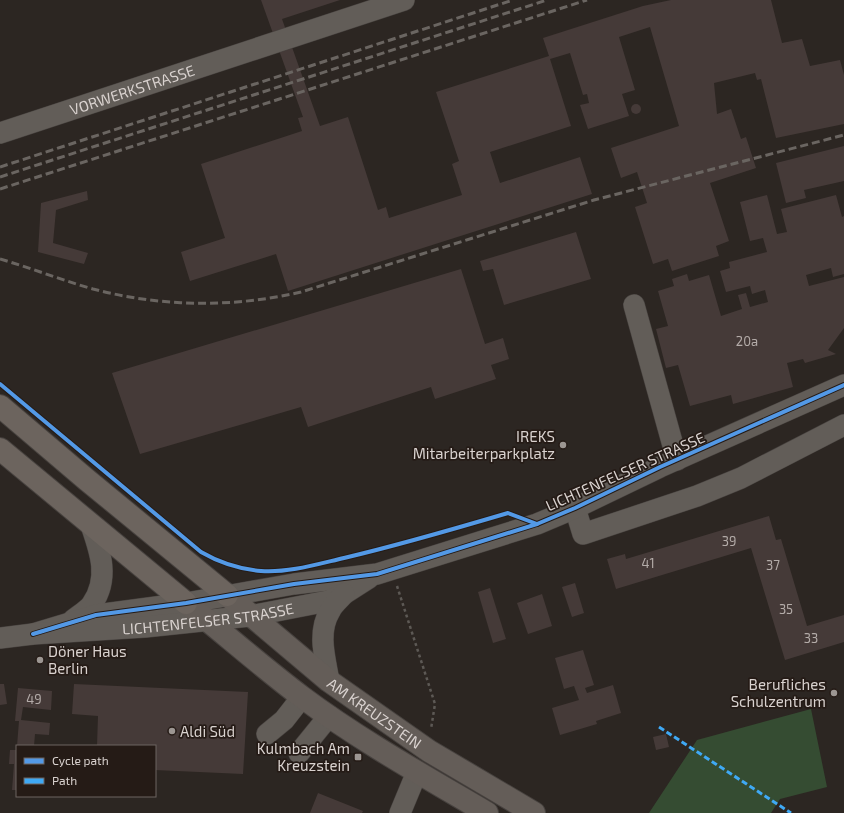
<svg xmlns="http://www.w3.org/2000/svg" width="844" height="813" viewBox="0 0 844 813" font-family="'Exo 2',sans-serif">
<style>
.green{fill:#354c32}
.building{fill:#453a38}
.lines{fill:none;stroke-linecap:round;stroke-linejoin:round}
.minor-casing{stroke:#47423f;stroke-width:22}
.major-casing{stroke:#47423f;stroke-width:24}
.highway-casing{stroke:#47423f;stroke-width:24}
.path{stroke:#5d5955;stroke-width:2.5;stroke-dasharray:3 3;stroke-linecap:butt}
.minor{stroke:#625d58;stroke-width:21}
.major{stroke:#645d58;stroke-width:22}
.highway{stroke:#6c645e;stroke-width:22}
.rail{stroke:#6a6561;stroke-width:3;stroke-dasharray:8 4;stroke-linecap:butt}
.quiet{stroke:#3fa9f5;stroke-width:3;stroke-dasharray:6 3;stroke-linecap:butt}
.cycleway-casing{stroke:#251b16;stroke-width:6}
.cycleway{stroke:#5399e6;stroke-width:4}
.poi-dot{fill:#9c9692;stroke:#251b16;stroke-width:1.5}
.labels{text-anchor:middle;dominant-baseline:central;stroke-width:3.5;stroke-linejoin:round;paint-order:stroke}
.number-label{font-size:13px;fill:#b4aca9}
.street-label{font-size:15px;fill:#d9d2cf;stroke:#251b16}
.poi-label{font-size:15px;fill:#d9d2cf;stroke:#251b16;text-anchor:end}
</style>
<rect width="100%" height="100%" fill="#2c2622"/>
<path class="green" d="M811 709 827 787 780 799 771 813H649L697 740Z"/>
<g class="building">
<path d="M261 0H340L282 19 320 126 348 117 378 210 386 207 389 218 462 195 452 164 459 161 436 92 549 56 543 38 643 6 671 0H771L782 43 802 39 810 66 840 60 844 75V124L776 138 761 79 757 80 755 73 714 83 717 114 731 109 741 139 746 137 756 168 710 183 729 241 716 246 719 256 672 271 668 259 653 264 635 207 647 203 637 172 621 178 611 148 679 126 650 27 619 37 635 90 622 94 629 116 588 129 580 105 589 103 587 94 583 95 570 53 550 59 571 126 490 152 500 183 580 157 592 194 288 291 276 254 190 281 181 252 225 238 201 164 302 131 298 118 303 117Z"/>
<circle cx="636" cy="109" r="5"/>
<path d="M844 146V181L804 190 806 198 786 203 776 163Z"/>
<path d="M87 191 88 200 56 210 53 243 88 253 84 264 38 252 41 203Z"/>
<path d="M767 195 777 234 787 232 781 209 836 195 842 217 844 216V274L833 277 831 268 806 275 809 286 844 277V328L828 350 836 354 805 363 803 359 787 363 793 387 733 404 731 395 690 406 678 365 666 368 656 329 668 326 658 291 674 286 672 279 687 274 689 281 709 275 721 316 742 309 738 295 746 293 750 307 768 302 765 290 752 294 750 286 726 292 720 271 730 268 729 262 767 252 763 238 750 241 740 202Z"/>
<path d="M576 232 591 279 504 305 493 269 483 271 480 261Z"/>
<path d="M461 269 485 344 503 338 509 359 491 365 496 379 435 399 431 387 308 427 301 407 140 454 112 373Z"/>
<path d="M769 516 776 540 781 539 807 626 844 615V642L785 660 751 548 616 589 607 559 625 554 626 559Z"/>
<path d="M575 583 584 613 572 617 562 587Z"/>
<path d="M490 588 506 639 493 643 478 592Z"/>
<path d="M542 594 552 626 528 634 517 603Z"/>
<path d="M583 650 594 685 585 688 587 693 613 685 621 713 596 721 597 724 560 735 552 708 579 700 574 686 564 689 555 658Z"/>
<path d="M0 684H4L7 704 0 705Z"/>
<path d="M74 684 248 692 243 774 155 770V746H97L98 716 72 714Z"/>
<path d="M18 688 52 691 51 710 23 707 21 720 50 723 49 735 35 734 34 746H17L19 721H15Z"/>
<path d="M666 734 669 747 656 750 653 737Z"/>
<path d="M10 750H17V790H12L14 764H9Z"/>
<path d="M318 793 363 811 362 813H310Z"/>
</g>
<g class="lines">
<g class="minor-casing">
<g id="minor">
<path id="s1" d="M0 133 404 0"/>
<path d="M634 305 677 460"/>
<path d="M575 508 583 534 697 496 741 478 844 425"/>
<path d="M73 620C79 615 88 610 92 604 110 578 100 551 91 525"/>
<path d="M33 634 96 615 186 603 294 584 377 574 537 524 575 508 660 467 844 385"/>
<path id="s2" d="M0 638 33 634 145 627 250 616 328 601 344 594 369 578"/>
<path d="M329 681C325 658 317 632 330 611 333 604 340 599 344 594"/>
<path d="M267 734 284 720 302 697"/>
<path d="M299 753 329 716"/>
<path d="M400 813 417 772"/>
</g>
</g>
<g class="major-casing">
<g id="major">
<path id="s3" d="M227 595 329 681 429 751 534 813"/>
<path d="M186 603C225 634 262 667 302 697 358 739 426 777 487 813"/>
</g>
</g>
<g class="highway-casing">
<g id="highway">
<path d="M0 406 87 480 227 595"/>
<path d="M0 449 186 603"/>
</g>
</g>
<path class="path" d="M397 586 435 704 431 729"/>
<use href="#minor" class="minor"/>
<use href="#major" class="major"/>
<use href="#highway" class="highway"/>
<g class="rail">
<path d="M0 167 513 0"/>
<path d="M0 177 547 0"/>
<path d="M0 189 587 0"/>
<path d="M0 259C31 268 61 280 93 289 161 307 232 308 301 292L594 200 844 135"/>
</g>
<path class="quiet" d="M659 727 791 813"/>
<g class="cycleway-casing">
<g id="cycleway">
<path d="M0 384 201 552C220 563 238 569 261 571 288 573 318 564 344 558 399 545 454 529 508 513L537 524"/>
<path d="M33 634 96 615 186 603 294 584 377 574 537 524 575 508 660 467 844 385"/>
</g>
</g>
<use href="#cycleway" class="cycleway"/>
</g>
<g class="poi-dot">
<circle cx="563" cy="445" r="4"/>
<circle cx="40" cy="660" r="4"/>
<circle cx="834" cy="693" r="4"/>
<circle cx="172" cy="731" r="4"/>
<rect x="354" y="753" width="8" height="8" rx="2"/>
</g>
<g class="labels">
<g class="number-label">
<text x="747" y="341">20a</text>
<text x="729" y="541">39</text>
<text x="648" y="563">41</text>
<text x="773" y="565">37</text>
<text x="786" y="609">35</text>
<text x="811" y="638">33</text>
<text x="34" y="699">49</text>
</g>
<g class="street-label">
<text stroke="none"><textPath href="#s1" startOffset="139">VORWERKSTRASSE</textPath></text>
<text transform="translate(625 471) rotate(-24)">LICHTENFELSER STRASSE</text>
<text stroke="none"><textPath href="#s2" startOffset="209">LICHTENFELSER STRASSE</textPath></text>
<text stroke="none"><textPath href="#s3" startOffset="189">AM KREUZSTEIN</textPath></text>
</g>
<g class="poi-label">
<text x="555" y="436">IREKS<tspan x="555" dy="17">Mitarbeiterparkplatz</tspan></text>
<text x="48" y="651" text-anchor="start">Döner Haus<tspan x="48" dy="17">Berlin</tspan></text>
<text x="826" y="684">Berufliches<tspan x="826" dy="17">Schulzentrum</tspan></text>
<text x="180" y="731" text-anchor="start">Aldi Süd</text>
<text x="350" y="748">Kulmbach Am<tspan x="350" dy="17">Kreuzstein</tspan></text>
</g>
</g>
<rect x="16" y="745" width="140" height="52" fill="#251b16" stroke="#6d6460"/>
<rect x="24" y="758" width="20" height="6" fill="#5399e6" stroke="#6d6460"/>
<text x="52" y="765" font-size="12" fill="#d9d2cf">Cycle path</text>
<rect x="24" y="778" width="20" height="6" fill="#3fa9f5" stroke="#6d6460"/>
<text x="52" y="785" font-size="12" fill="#d9d2cf">Path</text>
</svg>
